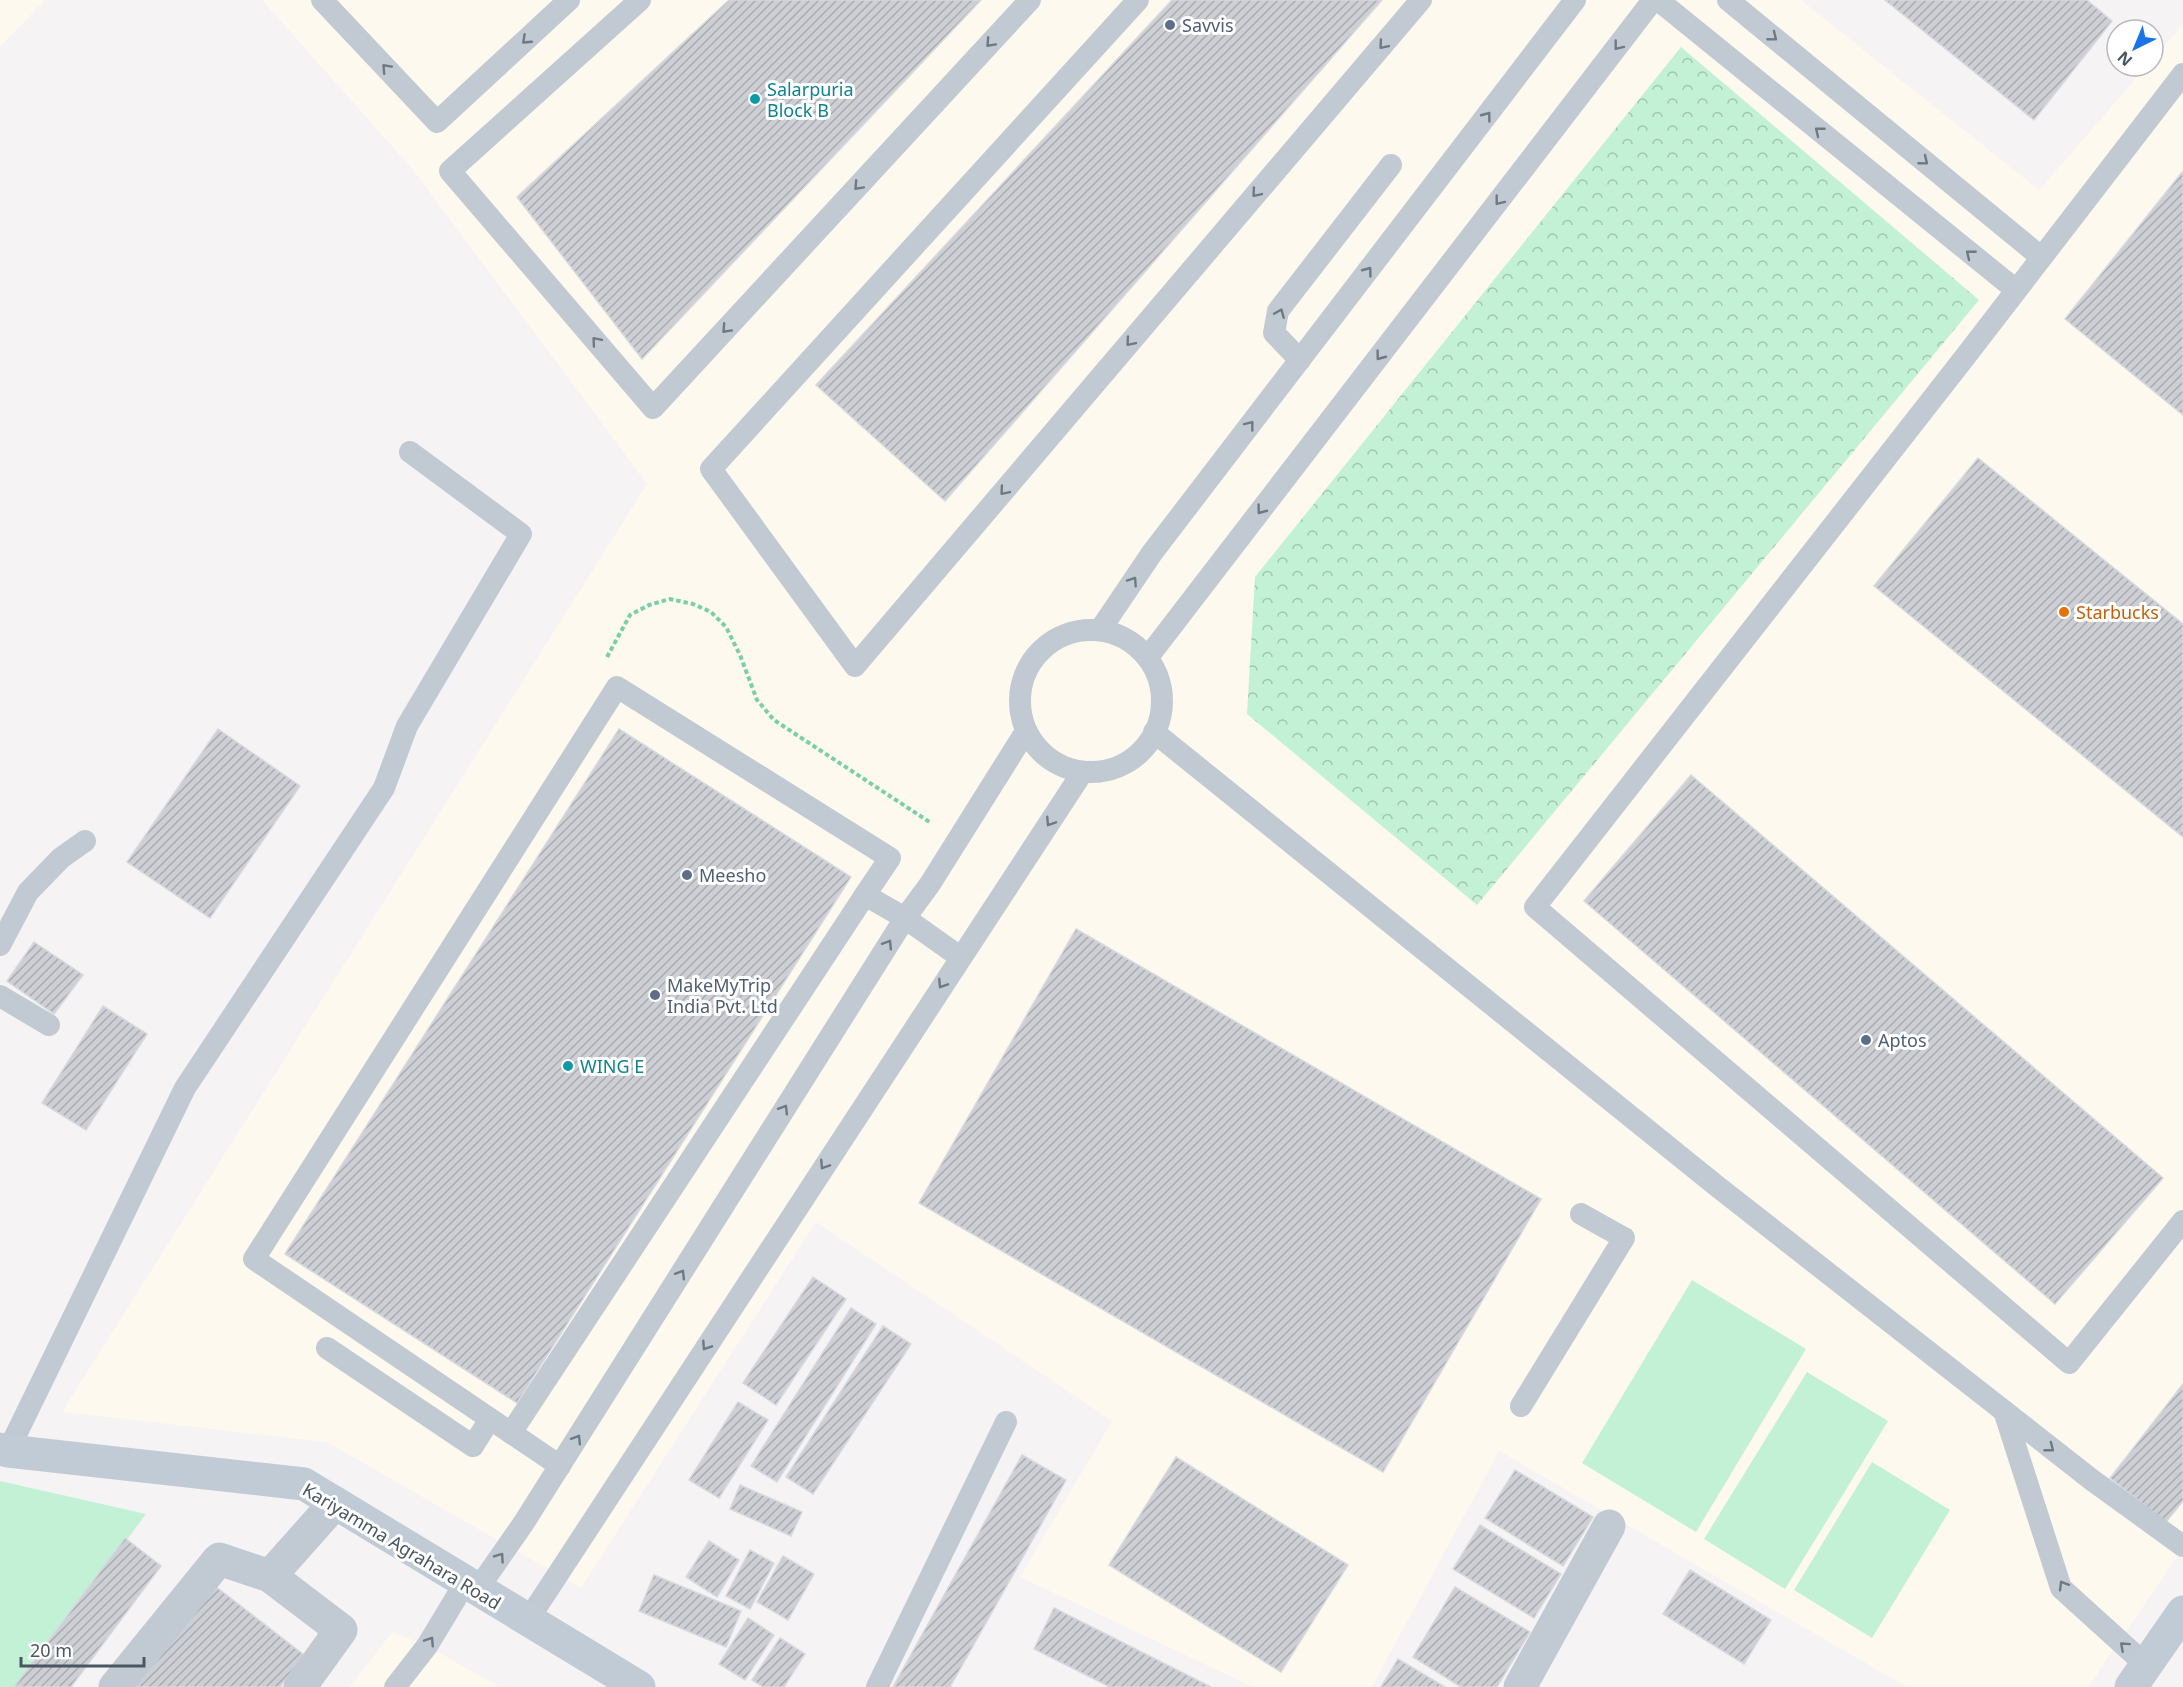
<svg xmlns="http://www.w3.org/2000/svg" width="2183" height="1687" viewBox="0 0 2183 1687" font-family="'Noto Sans',sans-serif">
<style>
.commercial{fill:#fdf9ef}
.grass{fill:#c3f1d5}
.forest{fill:url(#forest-crowns)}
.building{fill:url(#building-hatch);stroke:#d7d9de;stroke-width:1.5}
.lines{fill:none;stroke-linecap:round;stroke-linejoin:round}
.path{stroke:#7ad0a6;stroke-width:4;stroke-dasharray:4.5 3;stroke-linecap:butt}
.lane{stroke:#c1cad2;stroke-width:22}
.street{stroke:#c1cad2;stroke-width:33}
.secondary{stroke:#c1cbd6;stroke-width:33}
.oneway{stroke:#6e7983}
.service-dot{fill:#5c6f8a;stroke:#fff;stroke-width:2}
.culture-dot{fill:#0f9aa8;stroke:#fff;stroke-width:2}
.food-dot{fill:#e8710a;stroke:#fff;stroke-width:2}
.labels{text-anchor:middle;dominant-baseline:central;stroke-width:6;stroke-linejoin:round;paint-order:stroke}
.service-label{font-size:18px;fill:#4e5e75;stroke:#fff;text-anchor:start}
.culture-label{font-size:18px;fill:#0d838f;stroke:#fff;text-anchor:start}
.food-label{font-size:18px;fill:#c56008;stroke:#fff;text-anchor:start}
.street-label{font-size:18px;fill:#4a5661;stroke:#fff}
</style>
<defs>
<pattern id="forest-crowns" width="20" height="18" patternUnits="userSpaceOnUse" patternTransform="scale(1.5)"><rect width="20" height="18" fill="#c3f1d5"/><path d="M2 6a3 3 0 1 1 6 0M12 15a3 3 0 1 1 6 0" fill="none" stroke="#a0c6b0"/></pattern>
<pattern id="building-hatch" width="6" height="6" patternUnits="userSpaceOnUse" patternTransform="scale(1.5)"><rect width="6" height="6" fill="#cdcfd5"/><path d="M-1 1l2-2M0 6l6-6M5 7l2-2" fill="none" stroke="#a8abb0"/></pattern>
</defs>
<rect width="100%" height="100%" fill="#f5f3f3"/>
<g class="commercial">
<path d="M0 0H45L0 47Z"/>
<path d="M262 0H1801L2039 190 2147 66H2153V59L2183 24V1548L2088 1687H1907L1499 1451 1372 1687H1253L1020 1577 1112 1421 816 1222 581 1588 327 1442 62 1412 647 484 414 171Z"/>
<path d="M392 1632 427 1646 500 1687H350Z"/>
</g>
<g class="grass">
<path d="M1692 1280 1806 1349 1696 1532 1582 1463Z"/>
<path d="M1807 1372 1888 1421 1785 1589 1704 1539Z"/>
<path d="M1872 1462 1950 1510 1872 1638 1794 1590Z"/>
<path d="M0 1481 146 1514 17 1687H0Z"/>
</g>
<path class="forest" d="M1681 47 1979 300 1477 905 1247 714 1255 577Z"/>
<g class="building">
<path d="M729 0H981L642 359 517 197Z"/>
<path d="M1172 0H1382L945 501 816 385Z"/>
<path d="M1885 0H2087L2112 21 2034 120Z"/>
<path d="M2183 171V415L2065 319Z"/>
<path d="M1978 458 2183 624V837L1874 586Z"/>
<path d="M218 729 300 786 210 918 127 862Z"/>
<path d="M619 729 851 877 517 1403 285 1254Z"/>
<path d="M1691 775 2163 1178 2055 1304 1584 901Z"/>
<path d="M1076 929 1541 1199 1383 1472 919 1203Z"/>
<path d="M34 942 83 975 54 1014 7 981Z"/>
<path d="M103 1006 147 1034 86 1130 42 1103Z"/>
<path d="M813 1277 846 1299 776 1405 743 1383Z"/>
<path d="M851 1308 876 1324 777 1482 751 1466Z"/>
<path d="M883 1326 911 1344 813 1494 786 1477Z"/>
<path d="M2183 1384V1501L2166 1522 2110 1478Z"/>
<path d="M738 1402 768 1420 719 1498 689 1480Z"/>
<path d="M1022 1455 1066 1480 950 1687H893Z"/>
<path d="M1176 1457 1348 1565 1281 1672 1109 1565Z"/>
<path d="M1515 1470 1593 1517 1563 1566 1485 1518Z"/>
<path d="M740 1485 802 1512 791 1536 730 1509Z"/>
<path d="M1480 1525 1561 1574 1534 1618 1453 1569Z"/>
<path d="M125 1538 161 1566 71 1687H14Z"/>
<path d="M709 1541 739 1560 717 1597 686 1577Z"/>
<path d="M750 1550 774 1563 750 1609 726 1596Z"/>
<path d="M783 1556 814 1574 788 1620 757 1602Z"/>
<path d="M1690 1570 1771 1620 1744 1664 1663 1614Z"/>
<path d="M654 1575 741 1611 726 1647 639 1611Z"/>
<path d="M215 1586 304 1655 280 1687H136Z"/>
<path d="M1455 1587 1530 1632 1497 1687H1461L1413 1657Z"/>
<path d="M1054 1608 1211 1687H1110L1034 1649Z"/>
<path d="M748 1618 774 1635 745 1680 719 1664Z"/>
<path d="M780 1638 805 1654 784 1687H763L752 1680Z"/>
<path d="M1398 1659 1445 1687H1381Z"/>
</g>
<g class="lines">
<path class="path" d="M607 657 630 615 649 605 670 599 693 604 711 612 726 627 740 655 757 700 774 720 931 823"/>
<g class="lane">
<path d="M322 0 437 122 569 0"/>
<path d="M640 0 450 171 653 408 1030 0"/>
<path d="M1138 0 711 469 855 666 1421 0"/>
<path d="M1658 0 2016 290"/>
<path d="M1728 0 2041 257"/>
<path d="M2183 74 1965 357 1535 907 2069 1363 2183 1221"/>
<path d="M1300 360 1274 333 1278 311 1391 165"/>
<circle cx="1091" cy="701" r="71"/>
<path d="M1100 630 1152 553 1575 0"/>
<path d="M1148 657 1653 0"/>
<path d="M1154 732 1718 1187 2092 1480 2183 1546"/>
<path d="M0 945 28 892 61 858 85 841"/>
<path d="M0 996 49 1025"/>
<path d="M327 1348 473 1446 490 1419"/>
<path d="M1521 1406 1624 1238 1581 1214"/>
<path d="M2004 1411 2061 1588 2146 1665"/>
<path d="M511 1433 865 895 905 918 960 957"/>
<path d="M8 1451 185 1088 384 788 407 726 521 534 410 452"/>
<path d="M560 1466 254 1259 617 687 890 858 865 895"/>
<path d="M477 1590 523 1524 905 918 930 884 1026 731"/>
<path d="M528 1620 1082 773"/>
<path d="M395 1687 427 1646 465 1583"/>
<path d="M877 1687 1006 1422"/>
</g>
<g class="street">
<path d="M270 1576 335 1503"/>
<path d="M115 1687 219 1559 270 1576 341 1630 300 1687"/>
<path d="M1520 1687 1609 1526"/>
</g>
<g class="secondary">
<path d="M0 1449 8 1451 304 1484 639 1687"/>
<path d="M2131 1687 2183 1612"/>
</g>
</g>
<defs><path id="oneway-chevron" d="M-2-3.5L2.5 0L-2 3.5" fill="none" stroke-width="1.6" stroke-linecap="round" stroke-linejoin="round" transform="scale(1.5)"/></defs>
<g class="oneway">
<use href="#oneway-chevron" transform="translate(1773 37) rotate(39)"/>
<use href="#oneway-chevron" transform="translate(526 40) rotate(137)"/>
<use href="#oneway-chevron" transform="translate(990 43) rotate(133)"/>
<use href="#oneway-chevron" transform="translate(1383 45) rotate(130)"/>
<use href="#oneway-chevron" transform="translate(1618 46) rotate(128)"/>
<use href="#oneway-chevron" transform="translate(386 68) rotate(-133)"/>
<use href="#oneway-chevron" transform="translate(1487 116) rotate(-53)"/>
<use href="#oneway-chevron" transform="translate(1819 131) rotate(-141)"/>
<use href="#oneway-chevron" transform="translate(1924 161) rotate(39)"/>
<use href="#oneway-chevron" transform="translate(858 186) rotate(133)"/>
<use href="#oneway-chevron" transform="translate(1256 193) rotate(130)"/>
<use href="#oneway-chevron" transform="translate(1499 201) rotate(128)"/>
<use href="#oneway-chevron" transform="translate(1970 254) rotate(-141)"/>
<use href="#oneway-chevron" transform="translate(1368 271) rotate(-53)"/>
<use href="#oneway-chevron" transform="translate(1280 313) rotate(-67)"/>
<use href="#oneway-chevron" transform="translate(726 329) rotate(133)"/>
<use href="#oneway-chevron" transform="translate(596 341) rotate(-130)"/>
<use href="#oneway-chevron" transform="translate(1130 342) rotate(130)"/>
<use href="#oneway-chevron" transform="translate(1380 356) rotate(127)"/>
<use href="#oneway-chevron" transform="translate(1250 425) rotate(-52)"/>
<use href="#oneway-chevron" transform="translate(1004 491) rotate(130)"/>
<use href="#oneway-chevron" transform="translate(1261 510) rotate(127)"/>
<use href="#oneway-chevron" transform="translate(1133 581) rotate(-56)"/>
<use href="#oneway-chevron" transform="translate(1050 822) rotate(123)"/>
<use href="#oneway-chevron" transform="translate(888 944) rotate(-58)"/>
<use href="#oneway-chevron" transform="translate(942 984) rotate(123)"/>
<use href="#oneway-chevron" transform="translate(784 1109) rotate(-58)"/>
<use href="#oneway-chevron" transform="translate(824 1165) rotate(123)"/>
<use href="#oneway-chevron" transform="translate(681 1274) rotate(-58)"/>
<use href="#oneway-chevron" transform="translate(706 1346) rotate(123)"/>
<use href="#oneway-chevron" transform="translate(577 1439) rotate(-58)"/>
<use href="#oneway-chevron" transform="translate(2050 1448) rotate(38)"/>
<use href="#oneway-chevron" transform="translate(500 1557) rotate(-55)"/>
<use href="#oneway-chevron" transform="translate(2063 1585) rotate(-121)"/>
<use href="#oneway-chevron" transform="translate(430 1641) rotate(-57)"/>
<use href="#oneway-chevron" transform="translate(2124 1646) rotate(-138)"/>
</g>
<g class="service-dot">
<circle cx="1170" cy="25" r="6"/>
<circle cx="687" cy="875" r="6"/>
<circle cx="655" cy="995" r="6"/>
<circle cx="1866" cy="1040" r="6"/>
</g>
<g class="culture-dot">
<circle cx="755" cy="99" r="6"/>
<circle cx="568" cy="1066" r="6"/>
</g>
<circle class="food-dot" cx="2064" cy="612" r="6"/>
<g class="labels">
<g class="service-label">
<text x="1182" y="25">Savvis</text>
<text x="699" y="875">Meesho</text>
<text x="667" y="985">MakeMyTrip<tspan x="667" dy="21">India Pvt. Ltd</tspan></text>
<text x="1878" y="1040">Aptos</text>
</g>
<g class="culture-label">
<text x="767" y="89">Salarpuria<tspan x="767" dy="21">Block B</tspan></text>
<text x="580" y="1066">WING E</text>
</g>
<g class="food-label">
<text x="2076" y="612">Starbucks</text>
</g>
<g class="street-label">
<text transform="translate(402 1546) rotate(31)">Kariyamma Agrahara Road</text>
</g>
</g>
<g transform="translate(2135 48) rotate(223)"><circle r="28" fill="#ffffff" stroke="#b7bbc0" stroke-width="1.5"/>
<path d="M0-4.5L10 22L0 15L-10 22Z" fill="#1a73e8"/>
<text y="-9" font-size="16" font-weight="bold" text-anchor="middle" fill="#4a5661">N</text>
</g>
<path d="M21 1657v9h123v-9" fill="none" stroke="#4a5661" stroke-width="3"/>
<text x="30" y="1657" font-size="18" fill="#4a5661" stroke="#ffffff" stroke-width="4.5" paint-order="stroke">20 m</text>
</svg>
